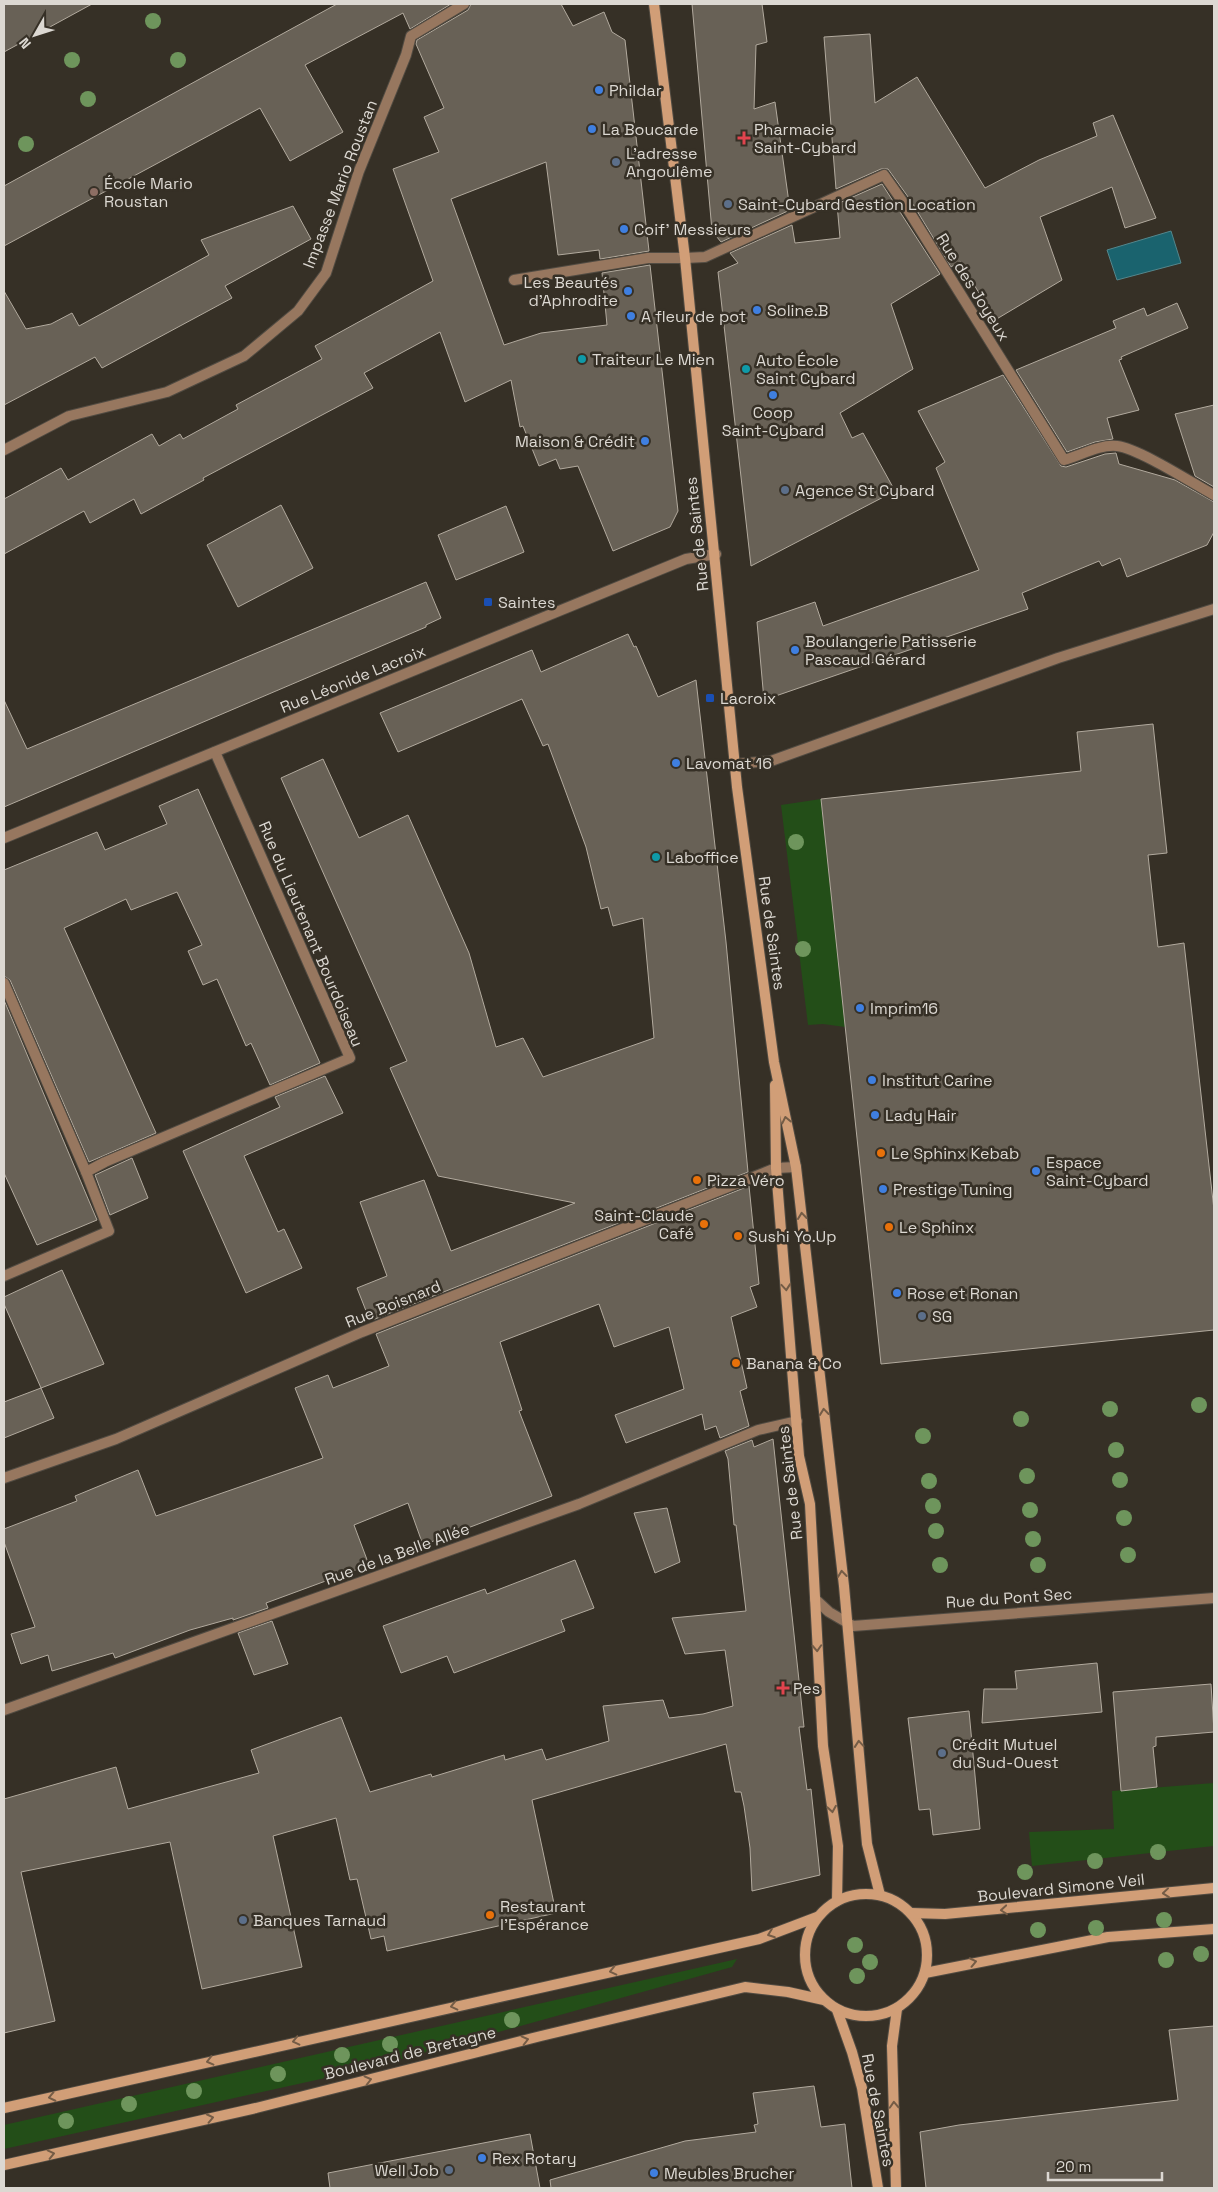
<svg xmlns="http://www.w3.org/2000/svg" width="1218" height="2192" viewBox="0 0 1218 2192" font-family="'Space Grotesk',sans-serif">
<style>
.green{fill:#234e18}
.water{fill:#1a636e;stroke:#54868c}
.building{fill:#686156;stroke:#b2aa9e}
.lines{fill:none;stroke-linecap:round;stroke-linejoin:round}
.service-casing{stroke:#514b42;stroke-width:12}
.minor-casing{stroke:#514b42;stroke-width:12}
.secondary-casing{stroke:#514b42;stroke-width:12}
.service{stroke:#97775f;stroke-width:10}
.minor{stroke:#97775f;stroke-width:10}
.secondary{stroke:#d19e77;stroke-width:10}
.tree{fill:#6e955c}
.oneway{stroke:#745c46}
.shop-dot{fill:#3f7fe0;stroke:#363026;stroke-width:2}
.health-dot{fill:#e0444e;stroke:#363026;stroke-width:2}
.service-dot{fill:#5c6f8a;stroke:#363026;stroke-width:2}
.education-dot{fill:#8d6e63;stroke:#363026;stroke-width:2}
.culture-dot{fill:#0f9aa8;stroke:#363026;stroke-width:2}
.transit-dot{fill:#1a4fb4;stroke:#363026;stroke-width:2}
.food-dot{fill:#e8710a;stroke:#363026;stroke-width:2}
.labels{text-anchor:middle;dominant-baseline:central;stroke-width:5;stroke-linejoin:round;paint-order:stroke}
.poi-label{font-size:16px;fill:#dcd8d2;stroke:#363026;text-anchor:start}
.street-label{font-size:16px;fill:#dcd8d2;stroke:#363026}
</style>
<rect width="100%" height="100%" fill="#363026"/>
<g class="green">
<path d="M821 799 845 1027 823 1024 808 1025 781 805Z"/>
<path d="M1214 1783V1846L1032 1866 1029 1832 1114 1829 1112 1791Z"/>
<path d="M737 1959 732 1967 366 2069 4 2149V2125Z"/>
</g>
<path class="water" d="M1171 231 1181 263 1117 280 1107 250Z"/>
<g class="building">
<path d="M4 4H92L4 52Z"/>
<path d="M337 4H451L410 29 403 13 305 65 343 132 290 161 260 108 4 246V186Z"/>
<path d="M471 4H561L573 26 604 12 612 32 625 40 649 251 600 259 599 250 558 255 546 162 451 199 504 345 541 333 607 325 602 273 650 265 678 511 670 527 613 551 578 466 560 469 556 459 539 466 523 426 520 427 511 380 465 402 440 332 364 373 373 388 203 478 204 480 141 514 134 499 90 523 84 511 4 554V499L61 468 68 480 152 434 159 446 180 434 183 439 238 409 236 405 322 359 315 346 433 281 393 169 439 152 424 117 444 108 416 44 417 40 468 10Z"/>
<path d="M692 4H762L767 42 756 45 754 109 775 102 790 210 721 242 712 231Z"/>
<path d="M870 34 875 103 917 77 985 188 1039 160 1097 136 1093 123 1113 115 1156 218 1125 228 1112 187 1040 217 1062 280 995 320 960 261 951 267 911 201 888 169H881L836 189 824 37Z"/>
<path d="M882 184 940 274 891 304 913 369 840 413 852 438 863 433 895 491 751 566 718 272 738 263 730 253 792 225 795 243 840 238 837 204Z"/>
<path d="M293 206 311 239 225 286 232 298 102 368 95 357 4 405V291L26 329 51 324 72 313 79 326 209 255 201 240Z"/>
<path d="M1177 303 1188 328 1121 357 1122 359 1119 360 1139 410 1107 418 1113 439 1095 442 1067 452 1016 370 1116 328 1113 321 1144 308 1147 316Z"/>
<path d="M1003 375 1061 466 1066 467 1105 454 1116 453 1119 464 1175 480 1214 502V532L1207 545 1127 577 1120 558 1102 566 1099 561 1022 593 1028 609 764 700 757 622 815 602 823 626 979 570 936 468 945 462 918 411Z"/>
<path d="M1214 405V487L1195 476 1175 414Z"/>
<path d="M281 505 313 568 238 607 207 545Z"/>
<path d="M506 506 524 552 456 580 438 535Z"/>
<path d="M426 582 441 618 426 625V627L4 807V700L27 749Z"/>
<path d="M628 634 634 647 636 646 658 697 696 680 726 942 748 1172 370 1321 357 1288 387 1276 360 1202 424 1180 451 1251 575 1203 438 1176 390 1068 407 1061 281 778 323 759 359 838 408 815 469 953 496 1047 523 1038 543 1077 654 1038 643 918 613 926 608 907 601 909 586 847 564 787 548 744 543 746 522 699 398 752 380 713 532 650 541 672Z"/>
<path d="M1153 724 1167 853 1148 855 1158 947 1184 943 1214 1210V1330L881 1364 821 799 1081 771 1077 732Z"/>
<path d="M198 789 320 1063 270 1085 251 1043 246 1046 217 979 203 985 188 951 202 945 177 892 131 910 126 899 64 928 156 1133 89 1162 10 980 4 976V870L97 832 105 850 167 824 159 806Z"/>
<path d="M4 1000 97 1220 37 1245 4 1173Z"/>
<path d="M325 1076 343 1113 244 1156 278 1232 284 1229 302 1268 246 1293 183 1151 280 1107 275 1097Z"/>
<path d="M132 1158 148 1198 110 1215 95 1175Z"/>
<path d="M749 1186 759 1284 750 1287 757 1307 731 1317 747 1388 740 1391 749 1426 720 1438 716 1426 705 1430 702 1414 626 1443 615 1415 684 1389 669 1327 614 1347 599 1304 500 1342 522 1410 519 1411 552 1496 423 1545 408 1503 354 1525 369 1565 266 1603 268 1608 233 1620V1618L190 1630 115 1658 113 1653 52 1671 48 1655 21 1664 11 1634 35 1627 4 1542V1529L77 1501 75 1496 138 1470 156 1516 323 1458 295 1388 328 1375 333 1388 389 1366 376 1334Z"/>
<path d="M62 1270 104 1364 41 1388 4 1304V1297Z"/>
<path d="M41 1388 54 1418 4 1438V1402Z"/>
<path d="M773 1439 804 1727H799L807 1790 811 1789 820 1875 752 1891 750 1848 744 1806 741 1792H735L726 1744 532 1800 556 1913 387 1951 384 1936 371 1939 357 1879 350 1880 336 1818 273 1836 302 1967 202 1989 170 1842 21 1872 55 2021 4 2033V1799L116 1767 128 1809 259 1773 251 1750 341 1717 370 1792 431 1774 432 1777 504 1755 505 1760 542 1749 546 1760 609 1741 603 1706 663 1700 669 1718 703 1714 733 1706 725 1650 685 1654 672 1618 746 1611 736 1525H734L728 1459 725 1451 752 1440 754 1447Z"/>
<path d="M667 1508 680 1562 655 1573 634 1513Z"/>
<path d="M575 1560 594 1608 561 1620 565 1631 454 1673 447 1656 401 1673 383 1626 485 1589 487 1594Z"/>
<path d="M272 1621 288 1664 254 1675 238 1633Z"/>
<path d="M1097 1663 1102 1712 982 1723 984 1689H1017L1015 1671Z"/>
<path d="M1211 1684 1214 1732 1156 1737V1746L1153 1747 1157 1787 1121 1791 1113 1692Z"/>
<path d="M969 1711 980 1829 933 1835 930 1809 919 1810 908 1718Z"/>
<path d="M1214 2026V2188H926L920 2132 959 2125 1178 2100 1169 2030Z"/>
<path d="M814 2086 821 2127 845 2124 852 2188H551L550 2180 685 2141 756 2132 754 2125 758 2124 753 2093Z"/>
<path d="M530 2134 540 2188H330L328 2173Z"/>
</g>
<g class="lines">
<g class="service-casing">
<g id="service">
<path d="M514 280 648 258H685"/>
<path d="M4 983 86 1172"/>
<path d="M4 1276 109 1231 86 1172 105 1162 350 1058 215 752"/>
</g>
</g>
<g class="minor-casing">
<g id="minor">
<path d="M685 258 705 257 884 175 905 205 1064 460C1079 456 1100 444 1117 446 1140 449 1192 483 1214 495"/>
<path d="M4 450 69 416 167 392 244 356 298 311 326 273 359 171 406 55 411 36 464 4"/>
<path d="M735 764 771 761 1058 658 1214 609"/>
<path d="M4 838 686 559 716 554"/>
<path d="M4 1478 116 1439 362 1332 776 1168 796 1167"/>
<path d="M815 1599 829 1612 853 1626 1214 1598"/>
<path d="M4 1710 579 1504 758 1430 797 1421"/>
</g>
</g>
<g class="secondary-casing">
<g id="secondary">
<path d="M654 4 685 258 737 787 774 1062 796 1167 844 1586 867 1844 880 1895"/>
<path d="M775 1085 776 1168 799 1456 810 1504 823 1746 838 1846 837 1901"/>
<circle cx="866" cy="1955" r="61"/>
<path d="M911 1913 945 1914 1214 1888"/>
<path d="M925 1973 1108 1937 1214 1929"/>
<path d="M837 2010 852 2052 862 2088 878 2188"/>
<path d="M4 2108 759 1939 817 1917"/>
<path d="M4 2165 256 2108 541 2036 745 1987 788 1992 824 2000"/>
<path d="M896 2188 892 2046 897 2009"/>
</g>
</g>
<use href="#service" class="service"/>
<use href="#minor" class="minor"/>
<use href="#secondary" class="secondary"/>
</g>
<g class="tree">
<circle cx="153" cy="21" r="8"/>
<circle cx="72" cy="60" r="8"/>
<circle cx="178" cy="60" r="8"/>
<circle cx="88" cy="99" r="8"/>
<circle cx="26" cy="144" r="8"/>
<circle cx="796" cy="842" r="8"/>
<circle cx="803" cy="949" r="8"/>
<circle cx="1199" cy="1405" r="8"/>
<circle cx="1110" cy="1409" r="8"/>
<circle cx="1021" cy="1419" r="8"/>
<circle cx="923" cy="1436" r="8"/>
<circle cx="1116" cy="1450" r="8"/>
<circle cx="1027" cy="1476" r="8"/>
<circle cx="1120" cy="1480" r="8"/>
<circle cx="929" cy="1481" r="8"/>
<circle cx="933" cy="1506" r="8"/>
<circle cx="1030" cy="1510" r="8"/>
<circle cx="1124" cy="1518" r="8"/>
<circle cx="936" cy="1531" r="8"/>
<circle cx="1033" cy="1539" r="8"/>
<circle cx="1128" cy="1555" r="8"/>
<circle cx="940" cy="1565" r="8"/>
<circle cx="1038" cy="1565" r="8"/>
<circle cx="1158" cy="1852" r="8"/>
<circle cx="1095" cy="1861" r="8"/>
<circle cx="1025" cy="1872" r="8"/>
<circle cx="1164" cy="1920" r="8"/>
<circle cx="1096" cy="1928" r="8"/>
<circle cx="1038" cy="1930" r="8"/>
<circle cx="855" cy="1945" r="8"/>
<circle cx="1201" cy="1954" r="8"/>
<circle cx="1166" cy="1960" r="8"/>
<circle cx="870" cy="1962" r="8"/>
<circle cx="857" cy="1976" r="8"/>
<circle cx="512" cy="2020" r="8"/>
<circle cx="390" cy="2044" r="8"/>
<circle cx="342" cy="2055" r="8"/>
<circle cx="278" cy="2074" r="8"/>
<circle cx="194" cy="2091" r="8"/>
<circle cx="129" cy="2104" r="8"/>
<circle cx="66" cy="2121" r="8"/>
</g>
<defs><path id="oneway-chevron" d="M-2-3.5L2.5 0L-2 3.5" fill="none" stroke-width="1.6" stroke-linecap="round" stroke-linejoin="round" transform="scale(1.25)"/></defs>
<g class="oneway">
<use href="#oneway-chevron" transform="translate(786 1120) rotate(-102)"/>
<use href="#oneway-chevron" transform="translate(802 1216) rotate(-96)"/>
<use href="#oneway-chevron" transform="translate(786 1287) rotate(85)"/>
<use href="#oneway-chevron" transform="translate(824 1412) rotate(-96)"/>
<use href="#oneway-chevron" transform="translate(842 1574) rotate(-96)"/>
<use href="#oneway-chevron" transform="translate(817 1648) rotate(87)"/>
<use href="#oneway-chevron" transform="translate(859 1744) rotate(-95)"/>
<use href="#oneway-chevron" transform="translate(832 1809) rotate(81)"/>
<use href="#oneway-chevron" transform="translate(1166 1893) rotate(174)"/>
<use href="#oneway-chevron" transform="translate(1004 1910) rotate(175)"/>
<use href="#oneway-chevron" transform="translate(771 1934) rotate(160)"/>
<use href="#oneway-chevron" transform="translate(973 1962) rotate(-12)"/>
<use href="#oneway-chevron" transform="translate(613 1971) rotate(167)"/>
<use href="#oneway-chevron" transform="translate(454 2006) rotate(167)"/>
<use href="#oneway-chevron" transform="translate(525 2040) rotate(-14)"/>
<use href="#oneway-chevron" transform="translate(296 2041) rotate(167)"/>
<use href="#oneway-chevron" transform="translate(210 2061) rotate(166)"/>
<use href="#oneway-chevron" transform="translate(368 2080) rotate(-14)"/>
<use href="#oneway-chevron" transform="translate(52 2097) rotate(168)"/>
<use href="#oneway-chevron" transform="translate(894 2105) rotate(-93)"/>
<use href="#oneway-chevron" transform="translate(210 2118) rotate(-12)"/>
<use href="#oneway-chevron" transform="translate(51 2154) rotate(-13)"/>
</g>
<g class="shop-dot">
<circle cx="599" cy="90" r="5"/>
<circle cx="592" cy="129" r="5"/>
<circle cx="624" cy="229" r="5"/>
<circle cx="628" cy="291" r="5"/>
<circle cx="757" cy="310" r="5"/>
<circle cx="631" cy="316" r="5"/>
<circle cx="773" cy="395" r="5"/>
<circle cx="645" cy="441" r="5"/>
<circle cx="795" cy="650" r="5"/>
<circle cx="676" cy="763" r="5"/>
<circle cx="860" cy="1008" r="5"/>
<circle cx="872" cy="1080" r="5"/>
<circle cx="875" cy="1115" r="5"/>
<circle cx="1036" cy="1171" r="5"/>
<circle cx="883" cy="1189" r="5"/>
<circle cx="897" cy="1293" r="5"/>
<circle cx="482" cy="2158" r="5"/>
<circle cx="654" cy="2173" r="5"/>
</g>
<g class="health-dot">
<path d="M741.5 130.5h5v5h5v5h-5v5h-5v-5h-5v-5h5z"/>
<path d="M780.5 1680.5h5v5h5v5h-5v5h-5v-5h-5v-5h5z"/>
</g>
<g class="service-dot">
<circle cx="616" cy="162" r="5"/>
<circle cx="728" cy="204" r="5"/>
<circle cx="785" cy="490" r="5"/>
<circle cx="922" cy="1316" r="5"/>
<circle cx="942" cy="1753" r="5"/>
<circle cx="243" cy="1920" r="5"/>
<circle cx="449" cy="2170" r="5"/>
</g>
<circle class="education-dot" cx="94" cy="192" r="5"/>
<g class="culture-dot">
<circle cx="582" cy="359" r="5"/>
<circle cx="746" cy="369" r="5"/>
<circle cx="656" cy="857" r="5"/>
</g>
<g class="transit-dot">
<rect x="483" y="597" width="10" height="10" rx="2.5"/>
<rect x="705" y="693" width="10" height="10" rx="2.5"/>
</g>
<g class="food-dot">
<circle cx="881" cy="1153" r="5"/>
<circle cx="697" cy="1180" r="5"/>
<circle cx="704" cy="1224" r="5"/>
<circle cx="889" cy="1227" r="5"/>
<circle cx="738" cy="1236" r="5"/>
<circle cx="736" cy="1363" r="5"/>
<circle cx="490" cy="1915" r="5"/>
</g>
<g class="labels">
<g class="poi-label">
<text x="609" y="90">Phildar</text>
<text x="602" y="129">La Boucarde</text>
<text x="754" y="129">Pharmacie<tspan x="754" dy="18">Saint-Cybard</tspan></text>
<text x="626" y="153">L'adresse<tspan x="626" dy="18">Angoulême</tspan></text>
<text x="104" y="183">École Mario<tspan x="104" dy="18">Roustan</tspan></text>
<text x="738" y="204">Saint-Cybard Gestion Location</text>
<text x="634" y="229">Coif' Messieurs</text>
<text x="618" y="282" text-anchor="end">Les Beautés<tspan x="618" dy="18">d'Aphrodite</tspan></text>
<text x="767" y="310">Soline.B</text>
<text x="641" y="316">A fleur de pot</text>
<text x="592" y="359">Traiteur Le Mien</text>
<text x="756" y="360">Auto École<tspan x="756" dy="18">Saint Cybard</tspan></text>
<text x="773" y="412" text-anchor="middle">Coop<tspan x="773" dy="18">Saint-Cybard</tspan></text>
<text x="635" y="441" text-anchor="end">Maison &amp; Crédit</text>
<text x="795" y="490">Agence St Cybard</text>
<text x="498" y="602">Saintes</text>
<text x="805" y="641">Boulangerie Patisserie<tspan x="805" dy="18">Pascaud Gérard</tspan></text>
<text x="720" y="698">Lacroix</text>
<text x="686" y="763">Lavomat 16</text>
<text x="666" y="857">Laboffice</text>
<text x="870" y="1008">Imprim16</text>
<text x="882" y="1080">Institut Carine</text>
<text x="885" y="1115">Lady Hair</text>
<text x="891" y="1153">Le Sphinx Kebab</text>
<text x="1046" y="1162">Espace<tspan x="1046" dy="18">Saint-Cybard</tspan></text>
<text x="707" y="1180">Pizza Véro</text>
<text x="893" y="1189">Prestige Tuning</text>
<text x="694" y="1215" text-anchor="end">Saint-Claude<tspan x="694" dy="18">Café</tspan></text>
<text x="899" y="1227">Le Sphinx</text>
<text x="748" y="1236">Sushi Yo.Up</text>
<text x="907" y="1293">Rose et Ronan</text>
<text x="932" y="1316">SG</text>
<text x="746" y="1363">Banana &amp; Co</text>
<text x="793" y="1688">Pes</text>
<text x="952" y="1744">Crédit Mutuel<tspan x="952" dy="18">du Sud-Ouest</tspan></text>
<text x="500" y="1906">Restaurant<tspan x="500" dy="18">l'Espérance</tspan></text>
<text x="253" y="1920">Banques Tarnaud</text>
<text x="492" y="2158">Rex Rotary</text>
<text x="439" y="2170" text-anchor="end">Well Job</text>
<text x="664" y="2173">Meubles Brucher</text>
</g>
<g class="street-label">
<text transform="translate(340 184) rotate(-69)">Impasse Mario Roustan</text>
<text transform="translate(973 287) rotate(58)">Rue des Joyeux</text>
<text transform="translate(697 534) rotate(-96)">Rue de Saintes</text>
<text transform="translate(353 679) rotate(-22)">Rue Léonide Lacroix</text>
<text transform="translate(772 933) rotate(82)">Rue de Saintes</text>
<text transform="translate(311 934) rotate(67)">Rue du Lieutenant Bourdoiseau</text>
<text transform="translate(393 1304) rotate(-22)">Rue Boisnard</text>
<text transform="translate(790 1483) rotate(-97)">Rue de Saintes</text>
<text transform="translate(397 1554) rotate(-20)">Rue de la Belle Allée</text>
<text transform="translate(1009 1598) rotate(-4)">Rue du Pont Sec</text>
<text transform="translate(1061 1888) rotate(-6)">Boulevard Simone Veil</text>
<text transform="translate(410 2053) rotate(-14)">Boulevard de Bretagne</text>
<text transform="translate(878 2110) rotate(79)">Rue de Saintes</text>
</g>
</g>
<rect width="1218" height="2192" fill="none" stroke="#dcd8d2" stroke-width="10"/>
<g transform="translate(35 35) rotate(231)" stroke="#363026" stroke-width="4" paint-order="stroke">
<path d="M0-4L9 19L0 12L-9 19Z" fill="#dcd8d2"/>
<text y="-8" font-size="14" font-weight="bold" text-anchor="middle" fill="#dcd8d2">N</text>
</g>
<path d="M1048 2172v8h114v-8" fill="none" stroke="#dcd8d2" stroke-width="2.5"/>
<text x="1056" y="2172" font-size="15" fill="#dcd8d2" stroke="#363026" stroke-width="4" paint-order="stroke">20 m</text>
</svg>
